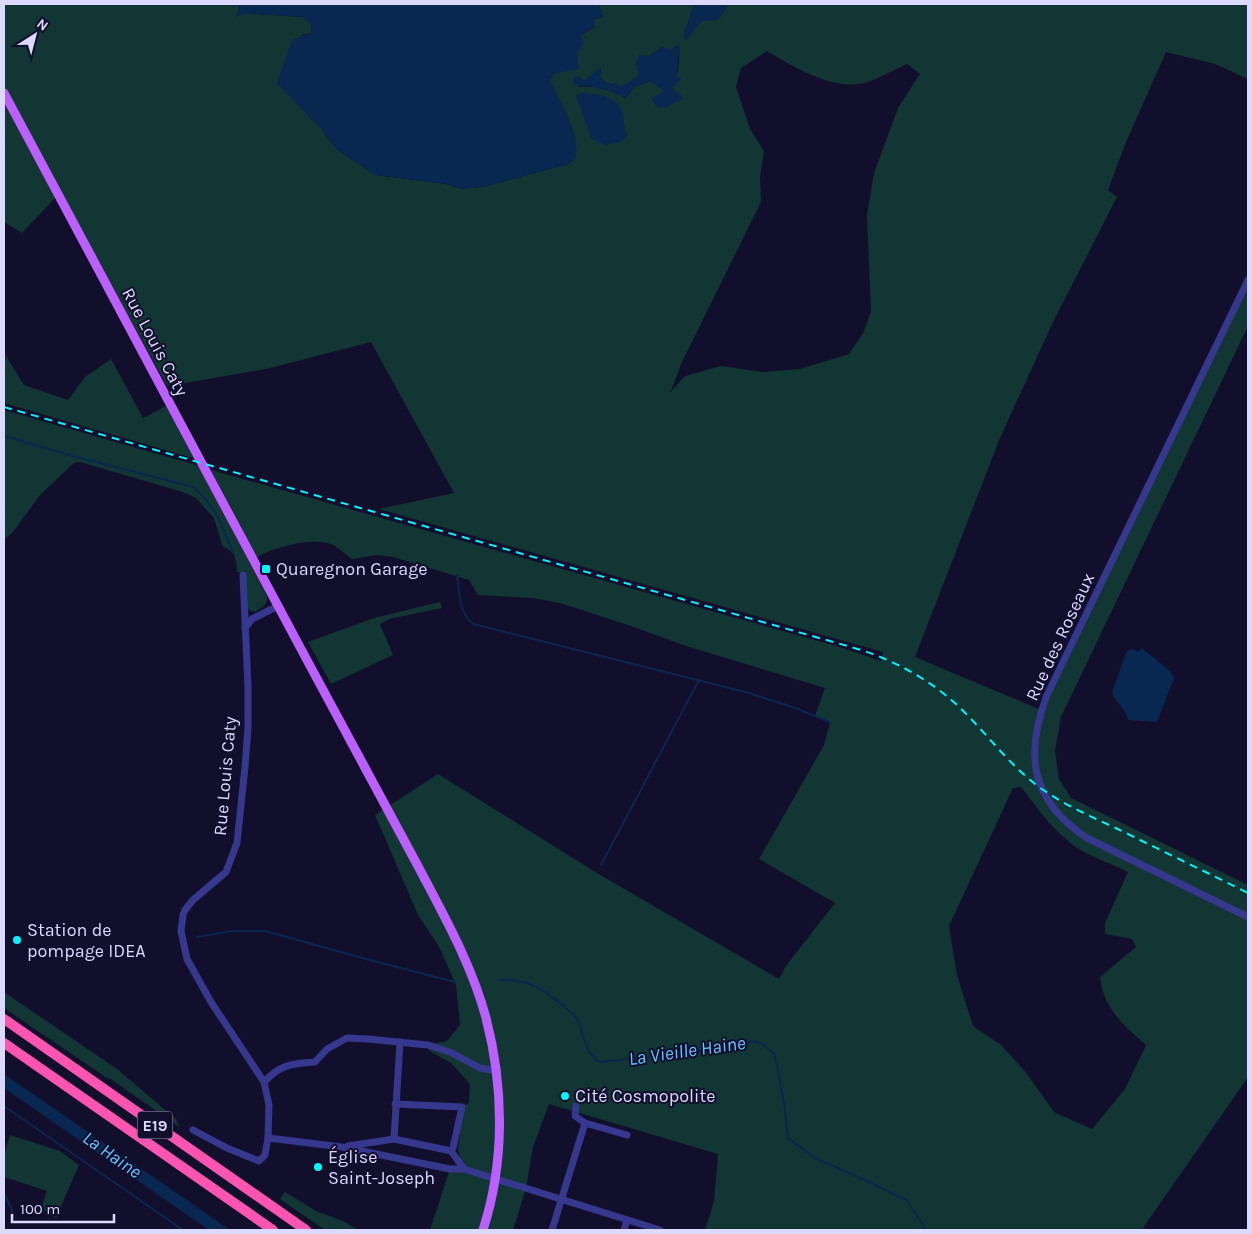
<svg xmlns="http://www.w3.org/2000/svg" width="1252" height="1234" viewBox="0 0 1252 1234" font-family="Karla,sans-serif">
<style>
.green{fill:#113633;fill-rule:evenodd}
.water{fill:#082751}
.lines{fill:none;stroke-linecap:round;stroke-linejoin:round}
.stream{stroke:#082751;stroke-width:2}
.minor{stroke:#36388e;stroke-width:7}
.major{stroke:#bb60ff;stroke-width:9}
.highway{stroke:#ff54b0;stroke-width:10}
.rail{stroke:#05f4ff;stroke-width:2;stroke-dasharray:8 6;stroke-linecap:butt}
.poi-dot{fill:#05f4ff;stroke:#120f2c;stroke-width:2}
.labels{text-anchor:middle;dominant-baseline:central;stroke-width:4;stroke-linejoin:round;paint-order:stroke}
.shield{fill:#120f2c;stroke:#9f9cc0;stroke-width:1}
.shield-label{font-size:16px;font-weight:bold;fill:#dbd9ff}
.street-label{font-size:18px;fill:#dbd9ff;stroke:#120f2c}
.poi-label{font-size:18px;fill:#dbd9ff;stroke:#120f2c;text-anchor:start}
.water-label{font-size:19px;font-style:italic;fill:#67c1ff;stroke:#120f2c}
</style>
<rect width="100%" height="100%" fill="#120f2c"/>
<g class="green">
<path d="M4 4H240L237 16 244 13 303 17 311 24V33L302 35 309 117 321 127 326 137 339 151 376 175 446 184 462 189 482 187 568 164 576 157 550 80 554 73 577 53 581 35 595 27V19L602 17 599 4H694L684 36 686 40 701 21 727 8 726 4H1248V79L1215 64 1166 52 1126 142 1108 190 1117 197 1053 322 1000 438 915 657 1041 710 1248 280V326L1061 717 1055 751 1059 779 1071 798 1248 885V1077L1143 1228 1145 1230H705L714 1201 718 1154 549 1104 533 1147 526 1188 513 1230H430L450 1169H464L458 1151 463 1106 469 1103 470 1084 451 1063 428 1050V1045L447 1041 460 1025 456 985 438 945 418 915 375 815 438 774 597 873 779 979 785 967 835 903 759 859 824 745 830 723 815 716 825 688 686 646 631 626 560 603 533 598 478 595 469 580 393 557 377 555 352 559C346 555 339 548 333 545 315 536 274 547 257 557L211 470 836 646 881 661 883 652 379 509 454 493 371 342 266 369 167 386 45 163 4 93ZM679 45C680 56 678 81 671 89 668 94 660 98 655 102L652 99 665 91 650 81 634 87 625 99C614 90 594 85 579 87L577 76 584 81 601 69 600 77 606 83 622 87 639 76 636 62 650 56 662 47 671 50ZM767 51C792 66 833 91 864 83 879 79 893 70 907 64L920 74 898 108 874 173 867 216 871 312 863 333 849 354 800 369 763 372 721 366 685 376 670 393 682 362 761 202 760 177 764 151 750 129 736 87 741 68ZM1021 787C1038 809 1055 834 1079 849 1094 858 1112 864 1128 872L1105 923V934L1132 939 1136 947 1100 977C1103 1008 1124 1026 1146 1045L1125 1089 1092 1129 1054 1112 1024 1070 1001 1045 973 1026 957 975 949 926 1013 788Z"/>
<path d="M4 102 56 197 22 233 4 222Z"/>
<path d="M4 353 24 385 68 400 85 377 111 359 143 418 168 405 196 459 4 403Z"/>
<path d="M4 410 199 466 267 596C268 605 262 608 254 612L247 609 245 573 237 572 236 561 233 553 222 545 214 518 196 498 183 492 80 462 74 463 40 495 13 532 4 540Z"/>
<path d="M440 602 442 608 389 619 380 624 393 655 331 684 308 642 374 618Z"/>
<path d="M4 992 117 1069 176 1119 179 1127 111 1079 107 1078 4 1008Z"/>
<path d="M10 1135 60 1151 79 1165 56 1218 41 1209 47 1191 4 1177V1155Z"/>
<path d="M285 1192 316 1211 343 1221 358 1230H325L280 1199Z"/>
</g>
<g class="water">
<path d="M240 4H599L602 17 595 19V26L581 35 583 44 577 53 579 69 554 73 550 80C561 105 579 129 576 157L568 164 482 187 462 189 446 184 376 175 339 151 326 137 321 127 309 117 277 83 292 40 311 33V24L303 17 244 13 236 17Z"/>
<path d="M694 4H726L727 8 718 20 701 21 686 40 684 37Z"/>
<path d="M679 45C680 56 676 66 677 76L681 79 672 89 681 95 682 99 666 107 658 108 651 99 665 91 650 81 634 87 625 99C615 91 602 89 590 86 584 85 579 87 574 85L573 79 577 76 584 81 601 67 600 77 606 83 612 85 615 82 622 87 639 76 636 62 639 55 650 56 662 47 671 50Z"/>
<path d="M581 93C593 94 614 95 621 108 624 116 623 126 627 135L621 142 605 145 591 138 576 95Z"/>
<path d="M1142 648 1170 671 1174 678 1157 722 1128 720C1125 706 1116 704 1112 692L1127 651 1133 649 1138 652Z"/>
<path d="M4 1074 230 1230H209L4 1088Z"/>
</g>
<g class="lines">
<g class="stream">
<path d="M4 436 73 456 193 487C217 507 222 526 233 553"/>
<path d="M457 575C460 594 458 611 473 624L749 693 795 708 830 722"/>
<path d="M601 865 699 680"/>
<path d="M197 937 232 931H265L366 959 455 982"/>
<path d="M499 980C528 979 541 987 562 1005 565 1009 571 1011 574 1015 585 1029 582 1051 600 1062L740 1047C755 1036 763 1043 775 1055L784 1103 788 1138 815 1158 869 1182 906 1200 922 1223 925 1230"/>
<path d="M4 1106 183 1230"/>
<path d="M4 1193 12 1210V1216"/>
</g>
<g class="minor">
<path d="M1248 280 1047 695C1024 755 1031 801 1087 838L1248 917"/>
<path d="M245 628 252 619 278 606"/>
<path d="M264 1082C281 1064 291 1064 315 1062L327 1049 347 1038 368 1039 428 1045 450 1052 480 1068 496 1071"/>
<path d="M585 1123 627 1135"/>
<path d="M193 1130 227 1148 259 1161 265 1155 268 1138 269 1105 264 1082 211 1002 187 959 181 931 183 915 185 910 193 900 226 872 237 843 245 767 248 728V687L243 575"/>
<path d="M268 1138 342 1147 450 1169H464L660 1230"/>
<path d="M394 1139 400 1042"/>
<path d="M348 1146 394 1139 451 1151 453 1148 462 1107 395 1104"/>
<path d="M451 1151 464 1169"/>
<path d="M552 1230 585 1123 575 1116 576 1106"/>
<path d="M624 1230 627 1220"/>
</g>
<path class="major" d="M4 93C105 283 206 473 308 662 345 731 382 799 419 868 444 916 472 965 486 1018 504 1087 505 1162 483 1230"/>
<g class="highway">
<path d="M4 1019 306 1230"/>
<path d="M4 1043 273 1230"/>
</g>
<path class="rail" d="M4 407 851 647C890 658 926 677 956 704 985 731 1007 763 1039 787 1064 805 1094 818 1122 831 1164 852 1206 872 1248 893"/>
</g>
<g class="poi-dot">
<rect x="261" y="564" width="10" height="10" rx="2.5"/>
<circle cx="17" cy="940" r="5"/>
<circle cx="565" cy="1096" r="5"/>
<circle cx="318" cy="1167" r="5"/>
</g>
<g class="labels">
<rect class="shield" x="137.5" y="1111.5" width="35" height="27" rx="4"/>
<g class="shield-label">
<text x="155" y="1125">E19</text>
</g>
<g class="street-label">
<text transform="translate(155 342) rotate(62)">Rue Louis Caty</text>
<text transform="translate(1060 637) rotate(-65)">Rue des Roseaux</text>
<text transform="translate(225 776) rotate(-85)">Rue Louis Caty</text>
</g>
<g class="poi-label">
<text x="276" y="569">Quaregnon Garage</text>
<text x="27" y="930">Station de<tspan x="27" dy="21">pompage IDEA</tspan></text>
<text x="575" y="1096">Cité Cosmopolite</text>
<text x="328" y="1157">Église<tspan x="328" dy="21">Saint-Joseph</tspan></text>
</g>
<g class="water-label">
<text transform="translate(687 1051) rotate(-8)">La Vieille Haine</text>
<text transform="translate(112 1155) rotate(35)">La Haine</text>
</g>
</g>
<rect width="1252" height="1234" fill="none" stroke="#dbd9ff" stroke-width="10"/>
<g transform="translate(35 35) rotate(36)" stroke="#120f2c" stroke-width="4" paint-order="stroke">
<path d="M0-4L9 19L0 12L-9 19Z" fill="#dbd9ff"/>
<text y="-8" font-size="14" font-weight="bold" text-anchor="middle" fill="#dbd9ff">N</text>
</g>
<path d="M12 1214v8h102v-8" fill="none" stroke="#dbd9ff" stroke-width="2.5"/>
<text x="20" y="1214" font-size="15" fill="#dbd9ff" stroke="#120f2c" stroke-width="4" paint-order="stroke">100 m</text>
</svg>
